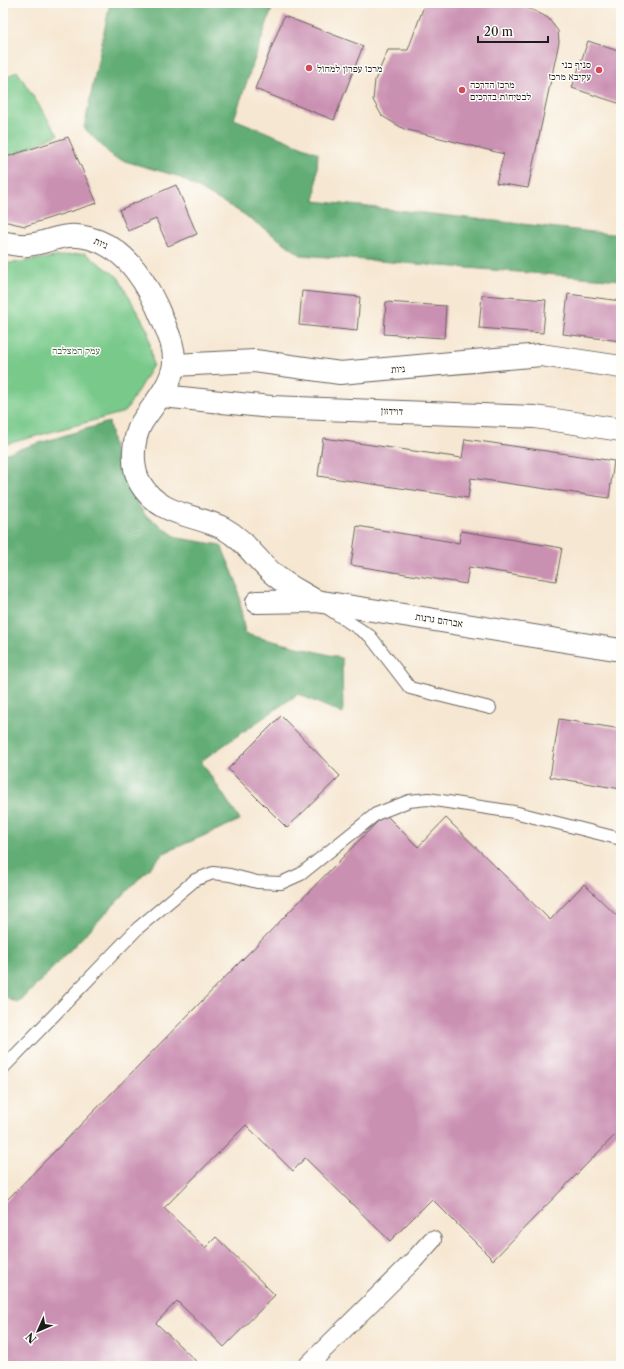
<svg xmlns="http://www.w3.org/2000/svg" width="624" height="1369" viewBox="0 0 624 1369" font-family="'Libre Caslon Text','Frank Ruhl Libre',serif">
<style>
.green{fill:#78c98a;stroke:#4a7253}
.forest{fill:#62ad76;stroke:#3f6449}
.building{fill:#ca90b2}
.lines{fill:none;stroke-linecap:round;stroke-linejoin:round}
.service-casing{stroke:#68635c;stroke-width:14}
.pedestrian-casing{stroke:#68635c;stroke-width:20}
.minor-casing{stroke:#68635c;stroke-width:24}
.service{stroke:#fff;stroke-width:12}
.pedestrian{stroke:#fff;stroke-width:18}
.minor{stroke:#fff;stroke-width:22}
.poi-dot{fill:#d1495b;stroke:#fdfcf7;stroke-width:1.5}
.labels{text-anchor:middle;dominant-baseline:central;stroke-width:3;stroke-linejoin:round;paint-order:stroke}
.poi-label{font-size:10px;fill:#1c1c1c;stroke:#fdfcf7;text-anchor:start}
.street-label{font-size:10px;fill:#1c1c1c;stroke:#fdfcf7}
.park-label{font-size:10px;fill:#416148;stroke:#fdfcf7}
</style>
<rect width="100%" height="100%" fill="#fdfcf7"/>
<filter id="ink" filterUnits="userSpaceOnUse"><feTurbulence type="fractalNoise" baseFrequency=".025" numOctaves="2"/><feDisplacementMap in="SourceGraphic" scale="8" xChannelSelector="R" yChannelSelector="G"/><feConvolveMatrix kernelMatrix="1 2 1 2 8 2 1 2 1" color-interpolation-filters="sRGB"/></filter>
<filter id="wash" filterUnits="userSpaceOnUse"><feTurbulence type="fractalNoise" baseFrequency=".012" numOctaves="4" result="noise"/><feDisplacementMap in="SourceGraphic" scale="16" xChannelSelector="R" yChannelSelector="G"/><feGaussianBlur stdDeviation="0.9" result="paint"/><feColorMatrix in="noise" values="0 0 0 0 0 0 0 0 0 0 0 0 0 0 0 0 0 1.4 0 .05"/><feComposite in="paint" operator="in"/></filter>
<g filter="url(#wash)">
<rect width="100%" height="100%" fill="#f6e7d2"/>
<g class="green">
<path d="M17 71 58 135 3 159V79Z"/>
<path d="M85 253 118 277 148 331 153 365 125 412 3 445V264Z"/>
</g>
<g class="forest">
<path d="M110 3H274L234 119 318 153 315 201 621 235V280L301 255 242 213 177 176 114 158 84 128Z"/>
<path d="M109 422 114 450 130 491 145 515 178 538 221 545 237 583 245 634 342 658 343 714 298 694 201 761 240 820 164 853 19 1003 3 997V454Z"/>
</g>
<g id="blocks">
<g class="building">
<path d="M425 3H512L535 11 548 18 558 31 559 42 528 188 496 183 504 154 404 129 382 116 373 100 375 80 388 50H408Z"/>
<path d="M284 16 363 46 334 120 255 89Z"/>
<path d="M588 41 621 52V104L572 88Z"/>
<path d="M68 137 97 203 25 226 3 221V158Z"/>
<path d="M176 185 197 234 168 246 156 219 128 231 119 210Z"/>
<path d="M302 291 360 297 357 331 299 325Z"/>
<path d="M568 294 621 301V341L563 334Z"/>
<path d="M482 295 546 300 543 333 479 328Z"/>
<path d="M386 302 446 306 444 338 384 334Z"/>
<path d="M323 438 462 458 465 439 614 461 609 498 471 478 468 498 318 476Z"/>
<path d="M357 526 459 543 461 531 562 548 556 581 469 567 466 584 351 565Z"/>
<path d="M281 716 340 776 287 828 228 769Z"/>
<path d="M559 719 621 729V789L550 777Z"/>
<path d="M385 814 418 847 446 818 550 920 584 884 621 920V1129L493 1260 432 1199 390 1241 305 1158 293 1171 246 1125 164 1208 205 1248 216 1237 275 1295 224 1347 177 1301 156 1323 201 1366H5L3 1364V1204Z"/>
</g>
</g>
</g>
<g filter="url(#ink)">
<use href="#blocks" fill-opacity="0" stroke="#68635c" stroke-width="1"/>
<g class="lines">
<g class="service-casing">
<g id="service">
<path d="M329 609 370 636 410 688 490 708"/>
<path d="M3 1068 138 928 195 880 213 873 230 875 257 882 281 883 301 874 376 814 409 801 428 799 514 812 621 839"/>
</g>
</g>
<g class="pedestrian-casing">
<path id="pedestrian" d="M307 1366 413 1261 432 1240"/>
</g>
<g class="minor-casing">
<g id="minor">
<path d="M3 243C11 243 19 246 27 245 50 243 63 231 89 238 128 248 149 286 163 321 169 335 175 348 174 364 171 386 153 405 142 422 132 439 131 467 140 483 159 516 194 514 223 528 247 541 257 562 277 577 288 586 303 593 316 601"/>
<path d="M174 365 255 361 340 373 541 355 621 367"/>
<path d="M162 396 271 407 535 417 621 430"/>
<path d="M257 602 316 601 621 650"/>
</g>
</g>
<use href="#service" class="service"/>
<use href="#pedestrian" class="pedestrian"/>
<use href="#minor" class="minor"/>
</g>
</g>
<g class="poi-dot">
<circle cx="309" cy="68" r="4"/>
<circle cx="599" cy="70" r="4"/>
<circle cx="462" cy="90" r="4"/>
</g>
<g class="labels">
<g class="poi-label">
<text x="591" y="64" text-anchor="end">סניף בני<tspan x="591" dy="12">עקיבא מרכז</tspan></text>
<text x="317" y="68">מרכז עפרון למחול</text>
<text x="470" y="84">מרכז הדרכה<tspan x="470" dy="12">לבטיחות בדרכים</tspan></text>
</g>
<g class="street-label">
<text transform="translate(101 243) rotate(24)">ניות</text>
<text transform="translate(398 369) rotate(-5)">ניות</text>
<text transform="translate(392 411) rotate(2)">דוידזון</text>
<text transform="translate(439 620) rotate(9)">אברהם גרנות</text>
</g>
<g class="park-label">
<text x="76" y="350">עמק המצלבה</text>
</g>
</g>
<rect width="624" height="1369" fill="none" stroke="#fdfcf7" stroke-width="16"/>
<g transform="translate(38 1331) rotate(225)" stroke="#fdfcf7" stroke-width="3" paint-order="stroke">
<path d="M0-3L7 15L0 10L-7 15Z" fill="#1c1c1c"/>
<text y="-6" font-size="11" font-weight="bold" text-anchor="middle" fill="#1c1c1c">N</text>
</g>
<path d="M478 36v6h70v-6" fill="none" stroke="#1c1c1c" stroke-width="2"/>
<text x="484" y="36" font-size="12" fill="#1c1c1c" stroke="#fdfcf7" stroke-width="3" paint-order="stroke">20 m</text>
</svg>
